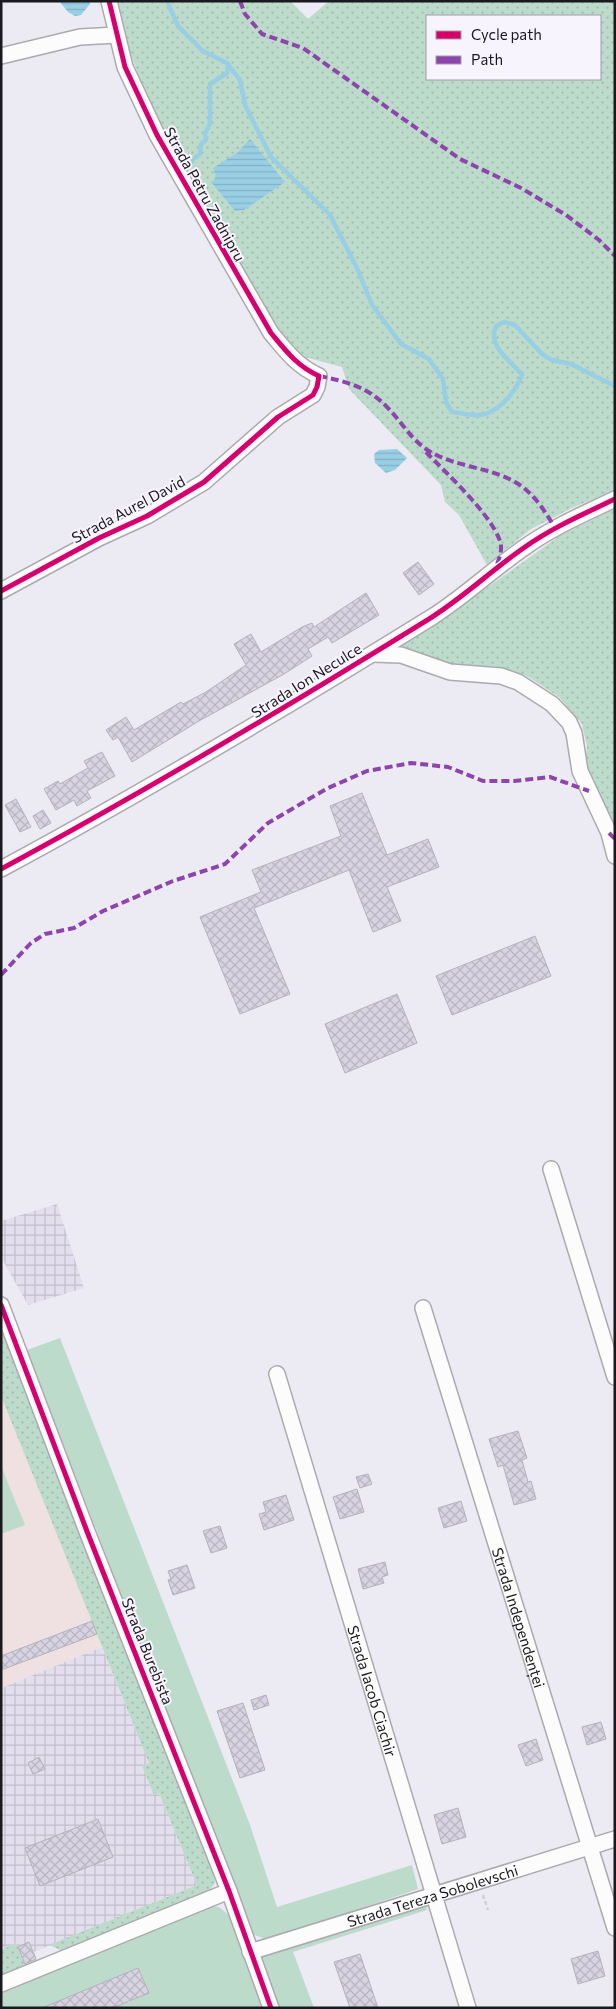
<svg xmlns="http://www.w3.org/2000/svg" width="616" height="2009" viewBox="0 0 616 2009" font-family="Commissioner,sans-serif">
<style>
.industrial{fill:url(#industrial-grid)}
.education{fill:#efe1e1}
.grass{fill:url(#grass-dots);fill-rule:evenodd}
.garden{fill:#bcdbca}
.water{fill:url(#water-rules)}
.lines{fill:none;stroke-linecap:round;stroke-linejoin:round}
.stream{stroke:#98cfe5;stroke-width:4.5}
.building{fill:url(#building-cross-hatch);stroke:#b4b2b9}
.minor-casing{stroke:#abaaaf;stroke-width:18}
.path{stroke:#d0cfd2;stroke-width:2.5;stroke-dasharray:4 2.5;stroke-linecap:butt}
.minor{stroke:#fcfcfd;stroke-width:15}
.quiet{stroke:#8e44ad;stroke-width:4;stroke-dasharray:8 4;stroke-linecap:butt}
.cycleway-casing{stroke:#f8f4fe;stroke-width:8}
.cycleway{stroke:#d6006c;stroke-width:5}
.labels{text-anchor:middle;dominant-baseline:central;stroke-width:4;stroke-linejoin:round;paint-order:stroke}
.street-label{font-size:15px;fill:#1b191e;stroke:#f8f4fe}
</style>
<defs>
<pattern id="industrial-grid" width="8" height="8" patternUnits="userSpaceOnUse" patternTransform="scale(1.25)"><rect width="8" height="8" fill="#e3deed"/><path d="M0 4h8M4 0v8" fill="none" stroke="#c2becb"/></pattern>
<pattern id="grass-dots" width="8" height="8" patternUnits="userSpaceOnUse" patternTransform="scale(1.25)"><rect width="8" height="8" fill="#bcdbca"/><path d="M2 2h.1M6 6h.1" fill="none" stroke="#a1bbad" stroke-width="1.8" stroke-linecap="round"/></pattern>
<pattern id="water-rules" width="6" height="5" patternUnits="userSpaceOnUse" patternTransform="scale(1.25)"><rect width="6" height="5" fill="#98cfe5"/><path d="M0 2.5h6" fill="none" stroke="#82b1c4"/></pattern>
<pattern id="building-cross-hatch" width="8" height="8" patternUnits="userSpaceOnUse" patternTransform="scale(1.25)"><rect width="8" height="8" fill="#d8d3e2"/><path d="M0 0l8 8M0 8l8-8" fill="none" stroke="#b9b5c1"/></pattern>
</defs>
<rect width="100%" height="100%" fill="#eceaf2"/>
<g class="industrial">
<path d="M57 1204 84 1288 28 1305 1 1257V1221Z"/>
<path d="M102 1647 149 1763 142 1766 154 1794 159 1793 197 1885 34 1952 37 1960 25 1965 16 1943 1 1950V1688Z"/>
</g>
<path class="education" d="M1 1396 102 1647 1 1688Z"/>
<g class="grass">
<path d="M118 1H290L308 19 329 1H615V490L572 508 531 529 487 565 459 515 445 502 441 485 349 389 342 367 301 356 287 344 247 284 170 146 140 80 130 52ZM427 16H600V79H427Z"/>
<path d="M615 509V827L585 761 587 747 582 724 559 697 527 676 493 666H456L394 647 488 587 561 535Z"/>
<path d="M1 1328 213 1867 215 1883 205 1896 82 1946 63 1951 49 1945 197 1885 159 1793 154 1795 142 1766 149 1763 1 1396Z"/>
<path d="M16 1943 25 1965 1 1975V1950Z"/>
</g>
<g class="garden">
<path d="M60 1338 250 1825 277 1907 412 1865 418 1889 268 1940 252 1934 27 1350Z"/>
<path d="M1 1466 25 1525 1 1534Z"/>
<path d="M425 1903 427 1910 293 1952 314 2008H279L261 1962 265 1953Z"/>
<path d="M210 1906 219 1907 229 1915 264 2008H1V1991Z"/>
</g>
<g class="water">
<path d="M59 1H90V4L81 15 75 16 68 12Z"/>
<path d="M250 139 285 182 244 210 235 211 212 183 216 176 213 168 237 153Z"/>
<path d="M397 449 407 458 395 470 386 473 375 463 374 454 379 450Z"/>
</g>
<g class="lines">
<g class="stream">
<path d="M167 1 178 26 203 51 227 63 240 80 245 105 271 157 330 215 357 268 372 305 401 344 429 359 443 379 446 402 452 412C463 413 478 418 488 413 504 406 516 390 522 375 510 360 487 346 496 326L504 322 515 325 542 354 552 360 571 364 615 386"/>
<path d="M191 161 200 154 201 144 206 140 205 133 210 124V84L227 73 228 65"/>
</g>
</g>
<g class="building">
<path d="M418 562 434 584 419 595 403 573Z"/>
<path d="M366 593 379 615 332 643 328 637 308 649 312 656 284 674 199 721 132 762 118 737 113 740 106 730 126 717 134 730 181 702 183 704 206 692 246 665 234 644 251 634 261 652 302 627 312 623 314 627Z"/>
<path d="M102 752 115 776 87 791 91 798 77 806 74 800 56 810 44 789 58 781 60 784 88 768 84 761Z"/>
<path d="M362 793 387 855 428 839 439 867 387 887 401 921 373 932 349 870 254 908 290 994 240 1014 200 917 261 892 252 870 341 836 330 806Z"/>
<path d="M16 799 31 827 20 832 5 805Z"/>
<path d="M43 810 51 823 40 829 33 816Z"/>
<path d="M535 936 551 976 452 1015 436 976Z"/>
<path d="M397 994 417 1043 345 1073 325 1024Z"/>
<path d="M518 1431 527 1458 522 1460 528 1482 531 1481 536 1499 514 1505 503 1465 498 1467 489 1439Z"/>
<path d="M368 1474 372 1484 360 1488 356 1477Z"/>
<path d="M357 1489 364 1512 340 1519 333 1497Z"/>
<path d="M286 1495 294 1520 264 1530 259 1514 266 1512 263 1502Z"/>
<path d="M461 1501 467 1521 444 1528 438 1508Z"/>
<path d="M220 1526 227 1548 211 1553 203 1531Z"/>
<path d="M385 1562 388 1575 382 1577 384 1583 363 1589 358 1569Z"/>
<path d="M187 1565 195 1588 173 1595 168 1580 171 1579 168 1571Z"/>
<path d="M92 1621 97 1634 1 1670V1656Z"/>
<path d="M266 1695 269 1705 254 1710 251 1700Z"/>
<path d="M243 1703 265 1770 240 1778 217 1711Z"/>
<path d="M601 1722 606 1739 587 1745 582 1727Z"/>
<path d="M536 1739 543 1760 526 1766 518 1745Z"/>
<path d="M39 1757 45 1769 33 1774 28 1763Z"/>
<path d="M458 1808 466 1837 442 1844 434 1815Z"/>
<path d="M98 1819 113 1857 40 1886 25 1848Z"/>
<path d="M29 1942 36 1959 25 1964 18 1947Z"/>
<path d="M598 1951 605 1976 578 1984 571 1959Z"/>
<path d="M360 1954 378 2008H350L334 1962Z"/>
<path d="M138 1968 149 1993 112 2008H42Z"/>
</g>
<g class="lines">
<g class="minor-casing">
<g id="minor">
<path d="M1 56 80 37 117 35"/>
<path d="M1 591 99 538 147 516 204 482 278 417 313 395 317 387 319 376C297 366 286 351 271 333L157 135 125 67 109 1"/>
<path d="M373 654 401 655 450 672 501 676 518 682 552 704 569 722 574 733 580 771 609 833 615 856"/>
<path d="M1 869C148 790 290 705 432 617 465 596 493 569 525 547 553 527 584 514 615 499"/>
<path d="M551 1169 615 1377"/>
<path d="M1 1305 88 1534 229 1891 271 2008"/>
<path id="s1" d="M423 1308 615 1928"/>
<path id="s2" d="M277 1374 468 2008"/>
<path id="s3" d="M250 1952 615 1839"/>
<path d="M1 1984 229 1891"/>
</g>
</g>
<g class="path">
<path d="M483 1895 488 1910"/>
<path d="M129 2001 132 2008"/>
</g>
<use href="#minor" class="minor"/>
<g class="quiet">
<path d="M240 1 245 14 262 34 303 48 460 159 521 188 566 215 599 240 615 256"/>
<path d="M319 376C345 381 368 387 387 407 402 422 410 439 429 451 455 467 489 467 515 482 533 492 545 511 555 528"/>
<path d="M426 452C448 475 490 513 500 541 503 550 499 559 496 567"/>
<path d="M609 833 615 839"/>
<path d="M1 975 31 943 45 934 74 928 103 911 173 881 225 864 268 823 328 788 367 771 411 763 448 767 483 781H514L550 777 589 791"/>
</g>
<g class="cycleway-casing">
<g id="cycleway">
<path d="M1 591 99 538 147 516 204 482 278 417 313 395 317 387 319 376C297 366 286 351 271 333L157 135 125 67 109 1"/>
<path d="M1 869C148 790 290 705 432 617 465 596 493 569 525 547 553 527 584 514 615 499"/>
<path d="M1 1305 88 1534 229 1891 271 2008"/>
</g>
</g>
<use href="#cycleway" class="cycleway"/>
</g>
<g class="labels">
<g class="street-label">
<text transform="translate(205 194) rotate(61)">Strada Petru Zadnipru</text>
<text transform="translate(128 509) rotate(-28)">Strada Aurel David</text>
<text transform="translate(306 680) rotate(-32)">Strada Ion Neculce</text>
<text stroke="none"><textPath href="#s1" startOffset="324">Strada Independenței</textPath></text>
<text transform="translate(148 1651) rotate(68)">Strada Burebista</text>
<text stroke="none"><textPath href="#s2" startOffset="331">Strada Iacob Ciachir</textPath></text>
<text stroke="none"><textPath href="#s3" startOffset="191">Strada Tereza Sobolevschi</textPath></text>
</g>
</g>
<rect width="616" height="2009" fill="none" stroke="#1b191e" stroke-width="5"/>
<rect x="426" y="15" width="175" height="65" fill="#f8f4fe" stroke="#a09ca4"/>
<rect x="436" y="31" width="25" height="8" fill="#d6006c" stroke="#a09ca4"/>
<text x="471" y="40" font-size="15" fill="#1b191e">Cycle path</text>
<rect x="436" y="56" width="25" height="8" fill="#8e44ad" stroke="#a09ca4"/>
<text x="471" y="65" font-size="15" fill="#1b191e">Path</text>
</svg>
